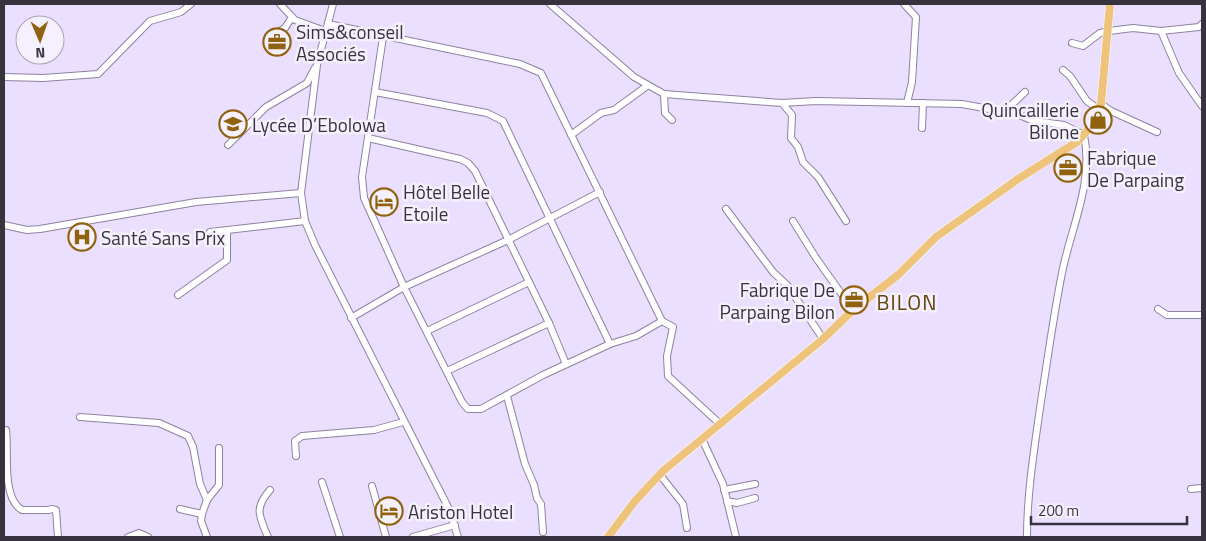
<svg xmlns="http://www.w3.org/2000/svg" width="1206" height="541" viewBox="0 0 1206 541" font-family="'Titillium Web',sans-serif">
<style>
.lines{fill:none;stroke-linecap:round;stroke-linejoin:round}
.minor-casing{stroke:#8d829f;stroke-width:8}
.major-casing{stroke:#fff;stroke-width:9}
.minor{stroke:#fff;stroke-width:6}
.major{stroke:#eec47c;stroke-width:8}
.labels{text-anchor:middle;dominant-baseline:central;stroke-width:5;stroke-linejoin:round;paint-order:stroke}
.poi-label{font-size:19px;fill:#36323e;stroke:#f5f0fd;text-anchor:start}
.quarter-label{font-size:21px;letter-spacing:1px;fill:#62420a;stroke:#f5f0fd}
</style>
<rect width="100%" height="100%" fill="#ebdfff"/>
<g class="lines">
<g class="minor-casing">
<g id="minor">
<path d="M280 4 295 20 325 31"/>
<path d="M333 4 317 65 301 193 305 221 315 245 449 509 458 537"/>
<path d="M550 4 634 77 664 94 782 103 816 101 962 104 1017 114 1034 121 1064 125 1084 135C1094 183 1071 227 1062 273 1053 318 1047 363 1040 408 1034 451 1027 494 1027 537"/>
<path d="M904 4 916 17 912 82 907 103"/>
<path d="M328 24 520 64 541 73 662 321 673 327 667 356 668 376 720 424"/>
<path d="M1161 31 1179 73 1202 106"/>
<path d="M278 32 285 28 292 17"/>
<path d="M383 37 362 177 364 198 374 220 404 287 462 402 468 409H481L543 375 610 344 636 336 662 321"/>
<path d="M1072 43 1083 46 1100 33 1109 31 1133 28 1161 31 1199 27 1202 24"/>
<path d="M1063 70 1070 76 1087 101 1098 109"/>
<path d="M4 77 43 78 98 74 150 21 181 12 191 4"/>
<path d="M375 92 487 113 503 121 610 344"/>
<path d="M664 94 665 113 672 120"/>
<path d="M782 103 792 115 791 138 798 147 803 162 818 177 846 221"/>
<path d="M1101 104 1111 111 1157 132"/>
<path d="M1004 112 1025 92"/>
<path d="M922 128 923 103"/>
<path d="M571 135 601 113 614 110 647 86"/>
<path d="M368 138 460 159 468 163 475 171 549 323 566 364"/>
<path d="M228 145 266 107 307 83 315 68"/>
<path d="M726 209 773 272 788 286 823 339"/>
<path d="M793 221 816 258 853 310"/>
<path d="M4 225 27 230 40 229 196 202 301 193"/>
<path d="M210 232 305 221"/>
<path d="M178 295 227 260V231"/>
<path d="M1158 309 1167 315H1202"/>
<path d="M351 318 404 287 508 240 600 192"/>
<path d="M427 331 529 282"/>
<path d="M447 371 549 323"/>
<path d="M507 396 525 464 534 485 537 498 541 504 543 532"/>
<path d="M80 417 159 423 188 436 193 447 200 484 207 500"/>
<path d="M6 430C9 451 1 498 22 510H49L51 509 56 510 58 537"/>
<path d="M702 439 723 484 736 537"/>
<path d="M296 456 295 441 302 436 374 430 403 422"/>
<path d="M660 475 683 504 687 528"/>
<path d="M322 482 340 537"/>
<path d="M372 486 386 537"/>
<path d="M1191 489 1202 488"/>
<path d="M724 490 755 484"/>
<path d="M727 501 737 503 755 498"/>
<path d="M180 509 202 514"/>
<path d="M128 537 139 533 148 537"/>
<path d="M207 537 201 521 202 514 207 500 219 485V448"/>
<path d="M268 537C259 516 254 508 270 490"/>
<path d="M413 537 455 525"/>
</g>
</g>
<g class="major-casing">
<path id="major" d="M608 537 635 501 663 471 823 339 853 310 898 275 936 237 1018 179 1077 142 1093 124 1101 104 1110 4"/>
</g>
<use href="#minor" class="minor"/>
<use href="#major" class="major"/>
</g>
<defs>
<g id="office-ring" transform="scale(1.4375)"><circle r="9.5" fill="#f5f0fd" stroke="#91620e" stroke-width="1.5"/><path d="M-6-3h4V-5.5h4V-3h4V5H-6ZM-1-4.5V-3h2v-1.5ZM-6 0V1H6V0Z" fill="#91620e"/></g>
<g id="shop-ring" transform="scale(1.4375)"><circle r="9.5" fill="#f5f0fd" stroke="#91620e" stroke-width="1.5"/><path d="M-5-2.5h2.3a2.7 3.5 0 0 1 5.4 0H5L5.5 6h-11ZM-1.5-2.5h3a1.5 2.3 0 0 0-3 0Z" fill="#91620e"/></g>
<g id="school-ring" transform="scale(1.4375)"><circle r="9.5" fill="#f5f0fd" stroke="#91620e" stroke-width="1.5"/><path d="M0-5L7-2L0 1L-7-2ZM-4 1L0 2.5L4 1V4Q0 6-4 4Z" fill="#91620e"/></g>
<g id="hotel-ring" transform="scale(1.4375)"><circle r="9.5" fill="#f5f0fd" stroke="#91620e" stroke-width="1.5"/><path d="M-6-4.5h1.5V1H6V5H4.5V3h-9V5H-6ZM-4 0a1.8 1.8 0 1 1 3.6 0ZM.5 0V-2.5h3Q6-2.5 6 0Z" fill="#91620e"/></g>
<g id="hospital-ring" transform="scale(1.4375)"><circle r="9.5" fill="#f5f0fd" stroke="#91620e" stroke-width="1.5"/><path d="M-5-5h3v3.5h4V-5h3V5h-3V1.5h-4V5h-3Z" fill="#91620e"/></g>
</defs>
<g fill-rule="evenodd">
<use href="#office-ring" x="277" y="42"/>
<use href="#shop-ring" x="1098" y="120"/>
<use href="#school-ring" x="233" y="124"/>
<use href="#office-ring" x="1068" y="168"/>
<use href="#hotel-ring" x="384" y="202"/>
<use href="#hospital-ring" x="82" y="237"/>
<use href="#office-ring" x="854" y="300"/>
<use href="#hotel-ring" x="389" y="511"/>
</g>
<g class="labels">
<g class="poi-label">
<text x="296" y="31">Sims&amp;conseil<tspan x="296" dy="22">Associés</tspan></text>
<text x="1079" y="109" text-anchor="end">Quincaillerie<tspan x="1079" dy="22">Bilone</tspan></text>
<text x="252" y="124">Lycée D’Ebolowa</text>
<text x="1087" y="157">Fabrique<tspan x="1087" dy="22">De Parpaing</tspan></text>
<text x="403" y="191">Hôtel Belle<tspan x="403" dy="22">Etoile</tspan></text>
<text x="101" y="237">Santé Sans Prix</text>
<text x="835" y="289" text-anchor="end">Fabrique De<tspan x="835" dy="22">Parpaing Bilon</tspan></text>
<text x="408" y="511">Ariston Hotel</text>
</g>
<g class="quarter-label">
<text x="907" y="302">BILON</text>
</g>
</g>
<rect width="1206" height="541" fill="none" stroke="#36323e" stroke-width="10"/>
<g transform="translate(40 40) rotate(178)"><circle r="24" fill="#f5f0fd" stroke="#a9a4b1"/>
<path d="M0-4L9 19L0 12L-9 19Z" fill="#91620e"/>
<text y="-8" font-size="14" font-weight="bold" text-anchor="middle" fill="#36323e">N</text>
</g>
<path d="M1031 516v8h156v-8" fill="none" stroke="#36323e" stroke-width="2.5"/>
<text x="1038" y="516" font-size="15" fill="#36323e" stroke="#f5f0fd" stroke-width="4" paint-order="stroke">200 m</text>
</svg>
